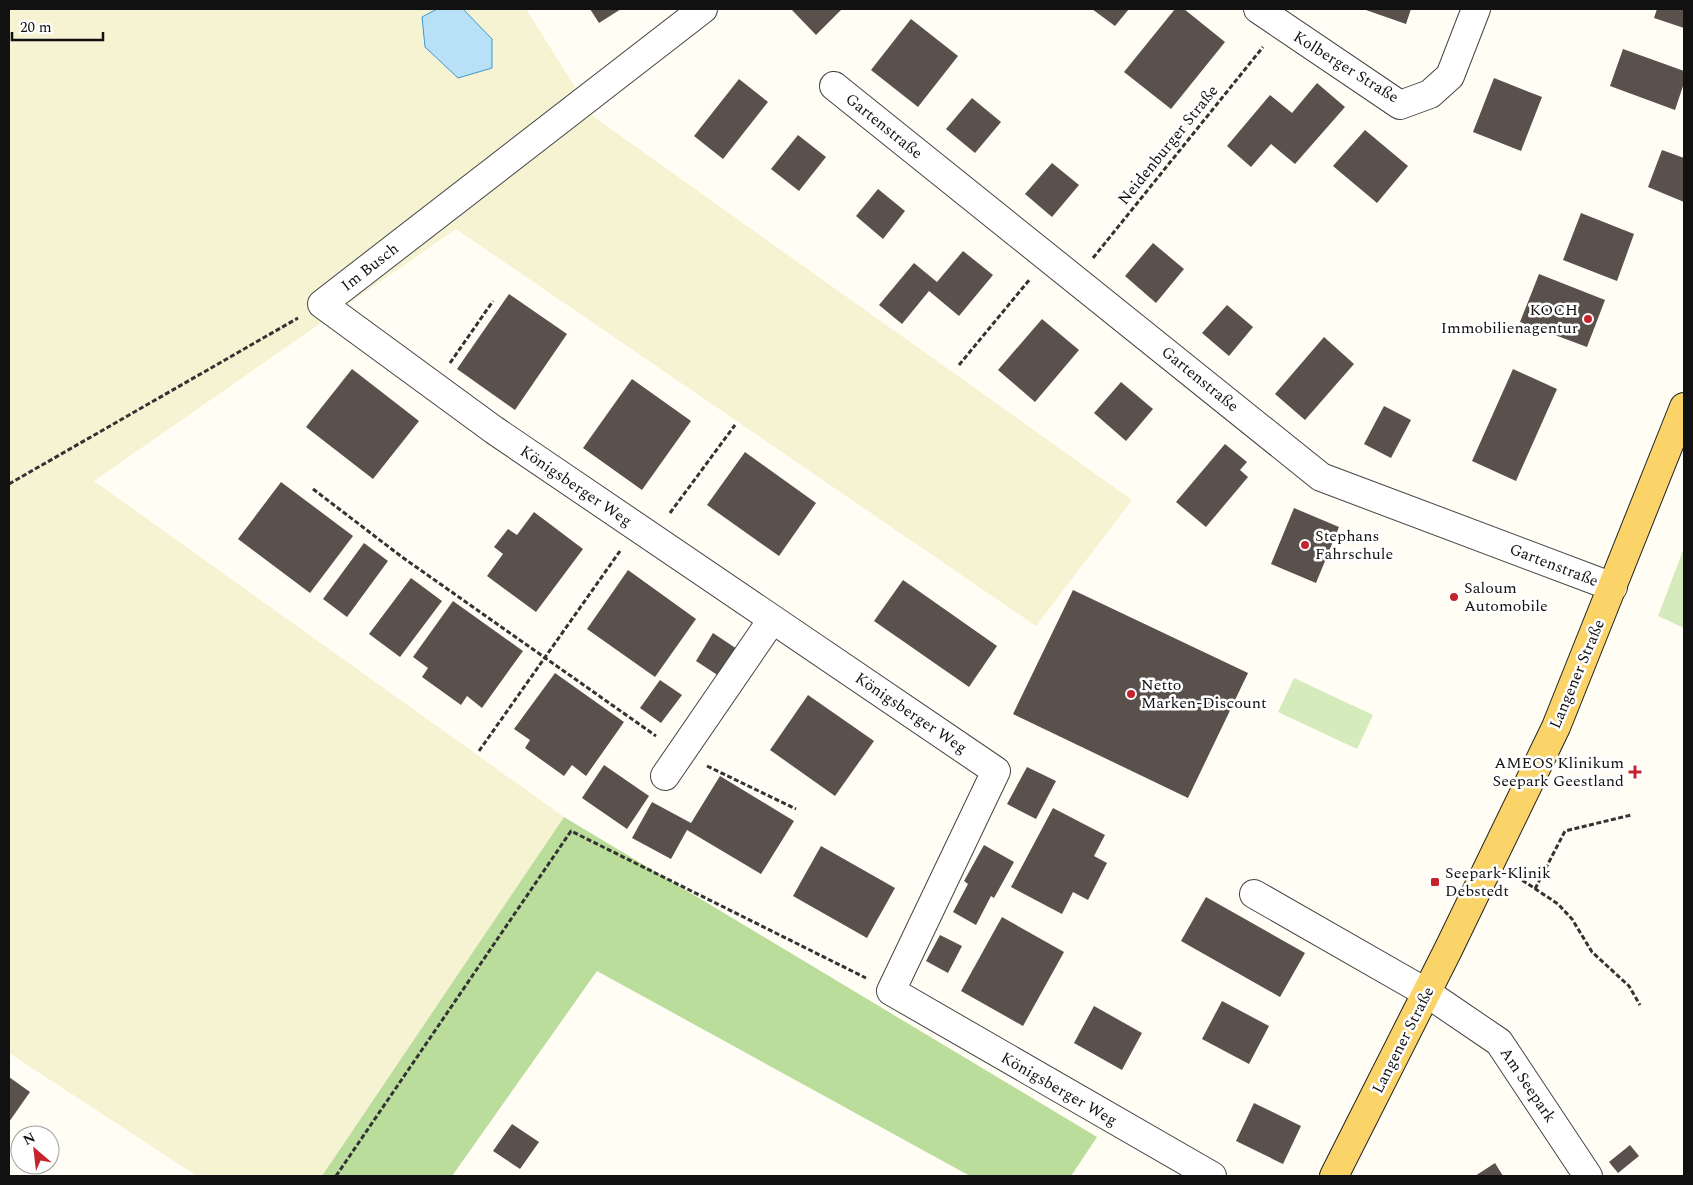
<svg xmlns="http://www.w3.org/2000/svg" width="1693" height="1185" viewBox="0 0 1693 1185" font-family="Spectral,serif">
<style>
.farmland{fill:#f6f3d3}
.green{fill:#d5ebbc}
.forest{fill:#badd9b}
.water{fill:#b8e1f8;stroke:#3d99d1}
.building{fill:#5a514d}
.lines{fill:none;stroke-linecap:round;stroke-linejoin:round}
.minor-casing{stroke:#444;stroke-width:30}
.major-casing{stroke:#222;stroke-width:30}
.path{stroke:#333;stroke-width:3;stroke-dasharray:5 2.5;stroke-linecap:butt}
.minor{stroke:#fff;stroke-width:28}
.major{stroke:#fbd469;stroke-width:28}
.poi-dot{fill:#c5242f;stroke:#fff;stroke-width:2}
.labels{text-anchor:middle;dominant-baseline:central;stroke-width:5;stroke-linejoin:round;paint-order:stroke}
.street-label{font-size:16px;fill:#111;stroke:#fff}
.poi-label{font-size:16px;fill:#111;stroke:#fff;text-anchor:start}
</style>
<rect width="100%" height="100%" fill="#fffdf4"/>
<path class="farmland" d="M9 9H526L594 117 1132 500 1036 626 456 229 94 481 564 817 322 1176H197L9 1053Z"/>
<g class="green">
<path d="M1684 548V628L1658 616Z"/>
<path d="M1294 678 1373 715 1357 749 1278 712Z"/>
</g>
<path class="forest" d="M564 817 1097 1137 1071 1176H970L597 971 452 1176H322Z"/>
<path class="water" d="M437 9H463L492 39V68L458 78 425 47 422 17Z"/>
<g class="building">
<path d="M590 9H621L599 23Z"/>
<path d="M791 9H842L816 35Z"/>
<path d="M1092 9H1129L1115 26Z"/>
<path d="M1175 9H1184L1225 42 1171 109 1124 72Z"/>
<path d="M1363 9H1411L1406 24Z"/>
<path d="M1657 9H1684V28L1654 18Z"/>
<path d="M911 19 958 56 918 107 871 70Z"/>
<path d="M1623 49 1684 71V83L1675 110 1610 86Z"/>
<path d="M1494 78 1542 97 1521 151 1473 132Z"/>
<path d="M739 79 768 102 723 159 694 136Z"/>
<path d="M1317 83 1345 107 1295 164 1271 144 1251 167 1227 146 1270 95 1292 113Z"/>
<path d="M972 98 1001 122 975 153 946 129Z"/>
<path d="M1365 130 1408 166 1377 203 1333 166Z"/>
<path d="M798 135 826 157 799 191 771 169Z"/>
<path d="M1662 150 1684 158V202L1648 187Z"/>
<path d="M1052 163 1079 185 1052 217 1025 194Z"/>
<path d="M878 189 905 211 883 239 856 216Z"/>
<path d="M1581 213 1634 234 1617 281 1563 260Z"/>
<path d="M1153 243 1184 269 1156 303 1125 276Z"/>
<path d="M963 251 993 275 959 316 929 291 902 324 879 305 914 263 937 282Z"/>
<path d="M1539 274 1605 300 1587 347 1520 322Z"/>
<path d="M509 294 567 334 515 410 457 369Z"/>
<path d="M1227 305 1253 327 1229 356 1202 333Z"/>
<path d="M1042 319 1079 350 1035 402 998 370Z"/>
<path d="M1324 337 1354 364 1305 420 1275 394Z"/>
<path d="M352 369 419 421 373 479 306 427Z"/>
<path d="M1513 369 1557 389 1516 481 1472 461Z"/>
<path d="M632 379 691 421 642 490 583 448Z"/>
<path d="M1121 382 1153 409 1126 441 1094 413Z"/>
<path d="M1384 406 1411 420 1391 458 1364 444Z"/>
<path d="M1225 444 1247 462 1240 470 1248 477 1206 527 1176 502Z"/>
<path d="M745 452 816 503 779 556 707 505Z"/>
<path d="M281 482 353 536 310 593 238 539Z"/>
<path d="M1294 508 1339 527 1316 583 1271 564Z"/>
<path d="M534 512 583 549 536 612 487 576 503 554 494 547 508 529 517 535Z"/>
<path d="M364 543 388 561 347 617 323 599Z"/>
<path d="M628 570 696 619 655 677 587 629Z"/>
<path d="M411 578 442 601 400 657 369 634Z"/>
<path d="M903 580 997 646 969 687 874 621Z"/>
<path d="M1073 590 1248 673 1188 798 1013 714Z"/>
<path d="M453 601 523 651 482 708 467 696 461 705 422 677 428 668 413 657Z"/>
<path d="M713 633 737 649 719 676 696 661Z"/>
<path d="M555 673 624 722 586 776 572 765 564 776 525 748 530 740 514 729Z"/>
<path d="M660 680 682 695 661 723 640 708Z"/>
<path d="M808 695 874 741 835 796 770 750Z"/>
<path d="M604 765 649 796 627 829 582 798Z"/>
<path d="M1027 767 1056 781 1036 819 1007 804Z"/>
<path d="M720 776 794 821 761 874 687 830 671 859 632 838 652 802 691 823Z"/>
<path d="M1053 808 1105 835 1094 856 1107 863 1088 900 1073 892 1062 914 1011 887Z"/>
<path d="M984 845 1014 862 994 898 991 896 976 925 953 912 968 884 964 881Z"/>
<path d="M821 846 895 888 867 938 793 896Z"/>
<path d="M1206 897 1305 953 1280 997 1181 941Z"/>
<path d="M1002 917 1064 952 1023 1026 961 991Z"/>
<path d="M940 935 962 946 948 973 926 961Z"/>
<path d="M1222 1001 1269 1026 1249 1064 1202 1039Z"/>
<path d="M1094 1006 1142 1033 1122 1070 1074 1043Z"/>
<path d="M9 1077 30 1092 9 1122Z"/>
<path d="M1254 1103 1301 1126 1283 1164 1236 1141Z"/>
<path d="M512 1124 539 1142 520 1169 493 1151Z"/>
<path d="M1630 1145 1639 1156 1618 1173 1609 1162Z"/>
<path d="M1495 1163 1503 1176H1475Z"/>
</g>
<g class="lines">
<g class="minor-casing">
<g id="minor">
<path d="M703 9 322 304 494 430 996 771 891 991 1212 1176"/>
<path d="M1258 9 1400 105 1430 94 1450 76 1476 9"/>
<path d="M834 86 1321 477 1613 587"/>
<path d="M665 776 772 620"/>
<path d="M1254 894 1427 993 1499 1042 1588 1176"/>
</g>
</g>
<g class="major-casing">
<path id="major" d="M1334 1176 1448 950 1556 727 1684 407"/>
</g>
<g class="path">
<path d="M1093 258 1263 47"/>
<path d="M450 363 493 301"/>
<path d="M959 365 1030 279"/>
<path d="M9 484 298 318"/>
<path d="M313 489 402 557 656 736"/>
<path d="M670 513 735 425"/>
<path d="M479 751 620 551"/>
<path d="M707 766 796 809"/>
<path d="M1516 876 1558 904 1572 919 1592 952 1629 986 1640 1005"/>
<path d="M1535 889 1565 831 1631 815"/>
<path d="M336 1176 571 831 866 978"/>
</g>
<use href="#minor" class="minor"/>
<use href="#major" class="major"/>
</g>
<g class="poi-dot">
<circle cx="1588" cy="319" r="5"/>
<circle cx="1305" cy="545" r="5"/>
<circle cx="1454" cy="597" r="5"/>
<circle cx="1131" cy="694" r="5"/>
<path d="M1632.5 764.5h5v5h5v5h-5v5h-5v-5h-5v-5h5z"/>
<rect x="1430" y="877" width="10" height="10" rx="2.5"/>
</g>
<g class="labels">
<g class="street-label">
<text transform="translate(1346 67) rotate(32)">Kolberger Straße</text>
<text transform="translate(884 126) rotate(39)">Gartenstraße</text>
<text transform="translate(1168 145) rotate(-51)">Neidenburger Straße</text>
<text transform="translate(370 267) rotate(-38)">Im Busch</text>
<text transform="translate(1200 379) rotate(39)">Gartenstraße</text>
<text transform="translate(576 486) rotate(34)">Königsberger Weg</text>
<text transform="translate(1554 565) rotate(21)">Gartenstraße</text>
<text transform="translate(1577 674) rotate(-67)">Langener Straße</text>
<text transform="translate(911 713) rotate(34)">Königsberger Weg</text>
<text transform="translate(1403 1040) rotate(-63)">Langener Straße</text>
<text transform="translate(1528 1085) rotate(56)">Am Seepark</text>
<text transform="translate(1059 1089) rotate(30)">Königsberger Weg</text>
</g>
<g class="poi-label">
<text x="1578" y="310" text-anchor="end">KOCH<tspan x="1578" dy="18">Immobilienagentur</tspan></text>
<text x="1315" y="536">Stephans<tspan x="1315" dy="18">Fahrschule</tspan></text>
<text x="1464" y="588">Saloum<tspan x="1464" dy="18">Automobile</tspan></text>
<text x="1141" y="685">Netto<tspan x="1141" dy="18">Marken-Discount</tspan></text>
<text x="1624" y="763" text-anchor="end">AMEOS Klinikum<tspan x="1624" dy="18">Seepark Geestland</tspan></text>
<text x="1445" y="873">Seepark-Klinik<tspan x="1445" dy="18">Debstedt</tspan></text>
</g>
</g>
<rect width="1693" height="1185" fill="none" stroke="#111111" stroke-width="20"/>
<g transform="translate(35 1150) rotate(332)"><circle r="24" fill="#ffffff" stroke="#a0a0a0"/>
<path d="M0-4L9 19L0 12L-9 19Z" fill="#c5242f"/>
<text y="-8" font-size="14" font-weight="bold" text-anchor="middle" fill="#111111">N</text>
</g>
<path d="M12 32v8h91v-8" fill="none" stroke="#111111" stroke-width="2.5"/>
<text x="20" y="32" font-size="15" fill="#111111" stroke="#ffffff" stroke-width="4" paint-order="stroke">20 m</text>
</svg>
